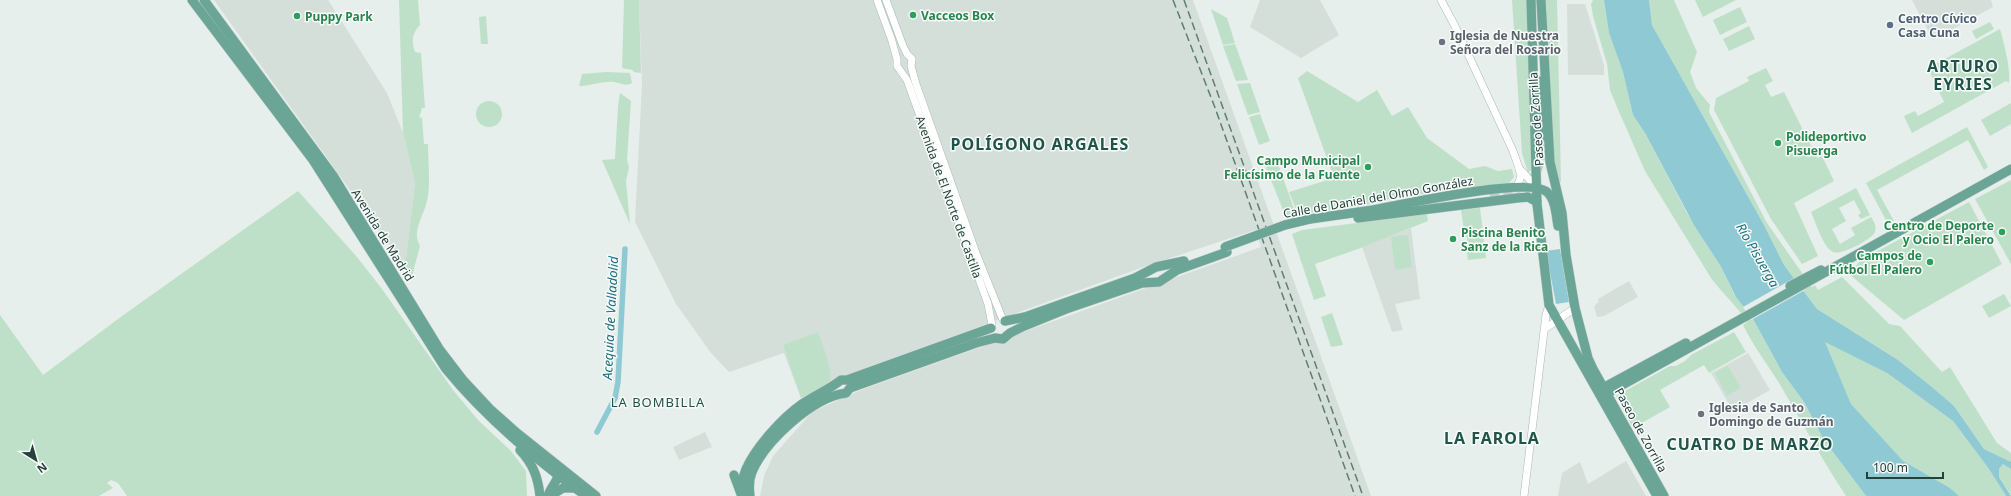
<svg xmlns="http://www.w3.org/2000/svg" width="2011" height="496" viewBox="0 0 2011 496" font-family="'Noto Sans',sans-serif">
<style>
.built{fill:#d4dfda}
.green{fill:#bfe0c8}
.water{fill:#8ec9d4}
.pier{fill:#e6efeb}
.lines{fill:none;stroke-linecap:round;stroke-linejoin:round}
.canal{stroke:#8ec9d4;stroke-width:5.5}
.major-tunnel{stroke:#bfccc8;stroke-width:9;stroke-dasharray:9 4.5;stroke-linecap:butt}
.minor-casing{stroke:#a8b8b2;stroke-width:8}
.major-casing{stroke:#c2cac8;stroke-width:10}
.minor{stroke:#fff;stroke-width:7}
.major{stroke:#6aa596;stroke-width:9}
.rail{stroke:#5f7d75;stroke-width:1.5;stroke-dasharray:8 4;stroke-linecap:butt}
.major-bridge-casing{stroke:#c2cac8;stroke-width:10;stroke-linecap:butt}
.major-bridge{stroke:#6aa596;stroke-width:9}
.leisure-dot{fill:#2e9e5b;stroke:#f7fbf9;stroke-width:1.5}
.service-dot{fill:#5c6f8a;stroke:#f7fbf9;stroke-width:1.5}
.worship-dot{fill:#6b7280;stroke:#f7fbf9;stroke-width:1.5}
.labels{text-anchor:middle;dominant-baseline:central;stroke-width:3;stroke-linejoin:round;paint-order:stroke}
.leisure-label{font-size:12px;font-weight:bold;fill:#27864d;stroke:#f7fbf9;text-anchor:start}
.service-label{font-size:12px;font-weight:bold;fill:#4e5e75;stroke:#f7fbf9;text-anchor:start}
.worship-label{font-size:12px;font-weight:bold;fill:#5b616d;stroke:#f7fbf9;text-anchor:start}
.street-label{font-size:12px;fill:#24423a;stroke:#f7fbf9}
.water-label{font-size:13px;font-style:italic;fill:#1c6f80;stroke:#f7fbf9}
.neighbourhood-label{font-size:13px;letter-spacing:1px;fill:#1f5548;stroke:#f7fbf9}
.district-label{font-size:16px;font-weight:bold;letter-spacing:1px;fill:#1f5548;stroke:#f7fbf9}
</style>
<rect width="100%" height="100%" fill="#e6efeb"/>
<g class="built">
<path d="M214 0H328L387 93 403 133 415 183 405 267Z"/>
<path d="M639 0H1193L1371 496H760L764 476 773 456 812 412 861 390 1261 247 1255 230 1146 266 857 371 827 383 801 398 784 353 729 372 711 353 676 304 635 222 642 84Z"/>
<path d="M1260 0H1320L1339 35 1301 58 1250 27Z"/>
<path d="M1912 0H1991L1993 7 1933 40Z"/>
<path d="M1567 4H1585L1604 65V75H1568Z"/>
<path d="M1411 228 1420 299 1395 304 1403 330 1392 332 1362 247Z"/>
<path d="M1629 281 1638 297 1604 316 1597 317 1594 306 1599 302 1598 299Z"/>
<path d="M1748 353 1770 390 1733 411 1711 373Z"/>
<path d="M705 432 712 447 679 460 673 447Z"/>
<path d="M1626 461 1646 496H1558L1562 473 1580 462 1588 484Z"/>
</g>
<g class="green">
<path d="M399 0H418L420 25C412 34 411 41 415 52L421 53 425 108H422L419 118 422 117 424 144H428C428 162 431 183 427 201 424 215 411 232 420 246L412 276 405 267 415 183 403 133Z"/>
<path d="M624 0H639L641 73 634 72 632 70 622 68Z"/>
<path d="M1512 0H1527L1532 166 1531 170 1528 173 1522 153Z"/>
<path d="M1546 0H1557L1561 182H1558L1554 170Z"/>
<path d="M1593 0H1604L1609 33 1623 72 1633 115 1645 133 1687 213 1720 265 1734 294 1753 319 1782 372 1804 402 1824 440 1866 496H1846C1824 463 1806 429 1786 395 1773 371 1755 350 1743 325L1747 322C1737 306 1723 294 1711 278L1645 171 1617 107 1610 90 1607 64 1593 16 1591 4Z"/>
<path d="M1649 0H1674L1697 52 1690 72 1696 88 1710 105 1709 112 1767 223 1812 287 1815 285 1818 290 1842 277 1889 324 1900 326 1942 372 1950 367 1997 443 2011 453V462L1984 449 1954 406 1932 387 1898 360 1817 309 1784 265 1764 225 1652 25Z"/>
<path d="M1695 0H1736L1703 17Z"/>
<path d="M1740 7 1747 22 1720 35 1713 20Z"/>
<path d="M1211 9 1227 18 1235 43 1223 45Z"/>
<path d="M486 16 488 44H481L479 17Z"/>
<path d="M1990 22 1994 29 1976 39 1972 31Z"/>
<path d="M1749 26 1755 39 1729 51 1723 39Z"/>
<path d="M2000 29C2004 44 2011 69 2009 83L2006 81 1912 133 1904 116 1915 111 1918 116 1944 102 1928 68Z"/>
<path d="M1235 44 1248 80 1236 81 1223 46Z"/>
<path d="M1766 68 1773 81 1765 85 1771 97 1784 92 1817 158 1822 156 1834 181 1794 203 1818 256 1802 264 1771 219 1714 110 1716 98 1749 81 1747 77Z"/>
<path d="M1307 71 1358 102 1377 90 1392 116 1408 107 1427 138 1469 169 1485 166 1498 171 1512 169 1514 177 1509 183 1397 197 1362 206 1298 214 1289 192 1334 178 1298 78Z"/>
<path d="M606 72 630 73 632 83C626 87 621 83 614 82 602 81 591 86 579 86L582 74Z"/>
<path d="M1250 83 1260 112 1248 115 1237 84Z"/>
<path d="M620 93 631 101 627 160 629 167 626 181 630 224 602 160 615 159 618 106Z"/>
<circle cx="489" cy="114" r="13"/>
<path d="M2011 103V124L1990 136 1981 120Z"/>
<path d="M1260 114 1270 141 1259 145 1249 117Z"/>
<path d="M1967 127 1988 167 1984 170 1968 140 1877 190 1894 221 1890 222 1886 220 1866 183Z"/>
<path d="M1277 161 1297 217 1287 220 1265 165Z"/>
<path d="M2011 180V264L1975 199Z"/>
<path d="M1856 188 1870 215 1861 219 1858 215 1861 213 1854 200 1839 208 1846 221 1832 229 1840 244 1855 235 1851 228 1871 217C1874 222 1877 226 1875 232 1873 239 1840 256 1833 252 1823 247 1816 223 1811 212Z"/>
<path d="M298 191 357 257 382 289 453 390 478 420 511 451 526 471 527 496H127L118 483 111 480 107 483 113 488 99 496H0V315L43 375 122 316Z"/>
<path d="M1969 202 2002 264 1904 320 1849 274 1861 260Z"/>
<path d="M1480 208 1486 258 1468 260 1466 245 1468 244 1467 237H1465L1461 210Z"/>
<path d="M1427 214 1428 221 1358 249 1315 264 1326 296 1314 300 1292 234 1302 230Z"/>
<path d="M1408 235 1412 267 1395 270 1391 237Z"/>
<path d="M2004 294 2011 306 1989 318 1982 306Z"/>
<path d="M1332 313 1343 345 1331 347 1321 317Z"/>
<path d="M818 332C821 342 834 372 830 380 827 386 807 395 801 398L783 345Z"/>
<path d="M1734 332 1746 352 1709 373 1704 365 1660 390 1670 407 1633 428 1616 396 1670 366H1676L1685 361 1691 355Z"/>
<path d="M1824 341 1887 373 1953 421 1989 469 2006 496H1959L1950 488 1903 462 1851 404Z"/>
<path d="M1728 366 1741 388 1727 396 1715 373Z"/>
<path d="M2003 464 2011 469V495L1999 477V469Z"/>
</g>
<g class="water">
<path d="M1604 0H1649L1652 25 1764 225 1784 265 1817 309 1898 360 1932 387 1954 406 1984 449 2011 462V469L2003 464 1999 469V477L2011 496H2006L1989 469 1953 421 1887 373 1825 342 1851 404 1903 461 1950 488 1959 496H1866L1824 440 1804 402 1782 372 1753 319 1736 297 1720 265 1694 225 1645 133 1633 115 1623 72 1609 33Z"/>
<path d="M1560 249 1569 302 1556 304 1546 251Z"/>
</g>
<path class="pier" d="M1796 277 1805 290 1751 320 1743 307Z"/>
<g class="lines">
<path class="canal" d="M597 432 615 398 618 382 625 249"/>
<path class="major-tunnel" d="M1490 196C1529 189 1543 179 1541 138"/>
<g class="minor-casing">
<g id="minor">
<path d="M877 0 891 38 897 59V66L907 80 988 304 992 325"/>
<path d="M886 0 903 46 907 54 912 59 911 66 916 84 976 253 1003 320"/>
<path d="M1441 0 1455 26 1513 151 1519 168 1536 187"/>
<path d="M1517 187 1521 176 1519 169"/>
<path d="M1546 328 1575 308"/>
<path d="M1524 496 1546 315 1549 305"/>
</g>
</g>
<g class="major-casing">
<g id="major">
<path d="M192 0 313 160 446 369C486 418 535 459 586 496"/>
<path d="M204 0 334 177 440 350 463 380 490 409 517 433 596 496"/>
<path d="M1531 0 1537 204 1549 305 1657 496"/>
<path d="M1541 0 1550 162 1562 213 1566 255 1575 308 1588 358 1593 369 1664 496"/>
<path d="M1539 81 1541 138"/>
<path d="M1358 218 1517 198 1528 197 1537 202"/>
<path d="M1310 219C1331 216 1352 213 1373 210 1400 205 1530 176 1547 192 1556 200 1556 216 1558 226"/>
<path d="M1790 286 1821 270"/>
<path d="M1005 321 1025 317 1135 278 1156 267 1184 261"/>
<path d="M1600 392 1603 388 1686 343"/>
<path d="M1600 394H1606L2011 169"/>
<path d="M520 450C533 464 538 477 540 496"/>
<path d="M734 475 741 494"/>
<path d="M548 496C550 487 559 481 559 471"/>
<path d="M550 496 563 488H575"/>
<path d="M742 496C742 487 742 478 746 469 756 447 782 418 802 404 815 395 830 389 841 380H847L991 328"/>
<path d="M750 496C749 488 749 479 752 472 765 441 813 397 846 393L850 388 976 343 995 338 1003 339 1010 333 1024 326 1066 309 1142 283 1159 282 1177 270 1227 252"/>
</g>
</g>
<use href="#minor" class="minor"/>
<use href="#major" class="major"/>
<g class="rail">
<path d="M1173 0 1214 105 1355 496"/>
<path d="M1184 0 1363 496"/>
</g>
<g class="major-bridge-casing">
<path id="major-bridge" d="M1225 247 1285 225 1310 219"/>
</g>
<use href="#major-bridge" class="major-bridge"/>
</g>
<g class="leisure-dot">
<circle cx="913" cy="15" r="4"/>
<circle cx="297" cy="16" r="4"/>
<circle cx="1778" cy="143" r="4"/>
<circle cx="1368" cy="167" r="4"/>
<circle cx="2002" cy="232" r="4"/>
<circle cx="1453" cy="239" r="4"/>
<circle cx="1930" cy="262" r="4"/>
</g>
<circle class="service-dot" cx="1890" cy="25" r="4"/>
<g class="worship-dot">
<circle cx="1442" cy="42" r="4"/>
<circle cx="1701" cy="414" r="4"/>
</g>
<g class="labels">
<g class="leisure-label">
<text x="921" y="15">Vacceos Box</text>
<text x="305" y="16">Puppy Park</text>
<text x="1786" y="136">Polideportivo<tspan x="1786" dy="14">Pisuerga</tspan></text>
<text x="1360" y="160" text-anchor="end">Campo Municipal<tspan x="1360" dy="14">Felicísimo de la Fuente</tspan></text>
<text x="1994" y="225" text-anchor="end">Centro de Deporte<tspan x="1994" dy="14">y Ocio El Palero</tspan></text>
<text x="1461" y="232">Piscina Benito<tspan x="1461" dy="14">Sanz de la Rica</tspan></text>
<text x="1922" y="255" text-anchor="end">Campos de<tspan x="1922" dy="14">Fútbol El Palero</tspan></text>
</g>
<g class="service-label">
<text x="1898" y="18">Centro Cívico<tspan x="1898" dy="14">Casa Cuna</tspan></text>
</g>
<g class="worship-label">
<text x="1450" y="35">Iglesia de Nuestra<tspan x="1450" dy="14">Señora del Rosario</tspan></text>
<text x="1709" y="407">Iglesia de Santo<tspan x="1709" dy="14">Domingo de Guzmán</tspan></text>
</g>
<g class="street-label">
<text transform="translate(1536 119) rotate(-94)">Paseo de Zorrilla</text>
<text transform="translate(949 197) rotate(70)">Avenida de El Norte de Castilla</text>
<text transform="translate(1378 197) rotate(-10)">Calle de Daniel del Olmo González</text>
<text transform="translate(383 235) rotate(58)">Avenida de Madrid</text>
<text transform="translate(1641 430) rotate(61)">Paseo de Zorrilla</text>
</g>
<g class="water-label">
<text transform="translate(1758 255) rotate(60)">Río Pisuerga</text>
<text transform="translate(610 318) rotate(-87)">Acequia de Valladolid</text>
</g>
<g class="neighbourhood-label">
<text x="658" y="402">LA BOMBILLA</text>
</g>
<g class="district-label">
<text x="1963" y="66">ARTURO<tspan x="1963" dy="18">EYRIES</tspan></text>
<text x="1040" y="144">POLÍGONO ARGALES</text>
<text x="1492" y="438">LA FAROLA</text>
<text x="1750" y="444">CUATRO DE MARZO</text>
</g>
</g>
<g transform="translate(36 460) rotate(143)" stroke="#f7fbf9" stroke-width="3" paint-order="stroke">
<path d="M0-3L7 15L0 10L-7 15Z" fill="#24423a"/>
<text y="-6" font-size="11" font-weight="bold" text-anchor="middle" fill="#24423a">N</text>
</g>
<path d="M1867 472v6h76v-6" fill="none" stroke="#24423a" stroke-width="2"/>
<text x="1873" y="472" font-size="12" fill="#24423a" stroke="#f7fbf9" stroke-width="3" paint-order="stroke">100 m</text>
</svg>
